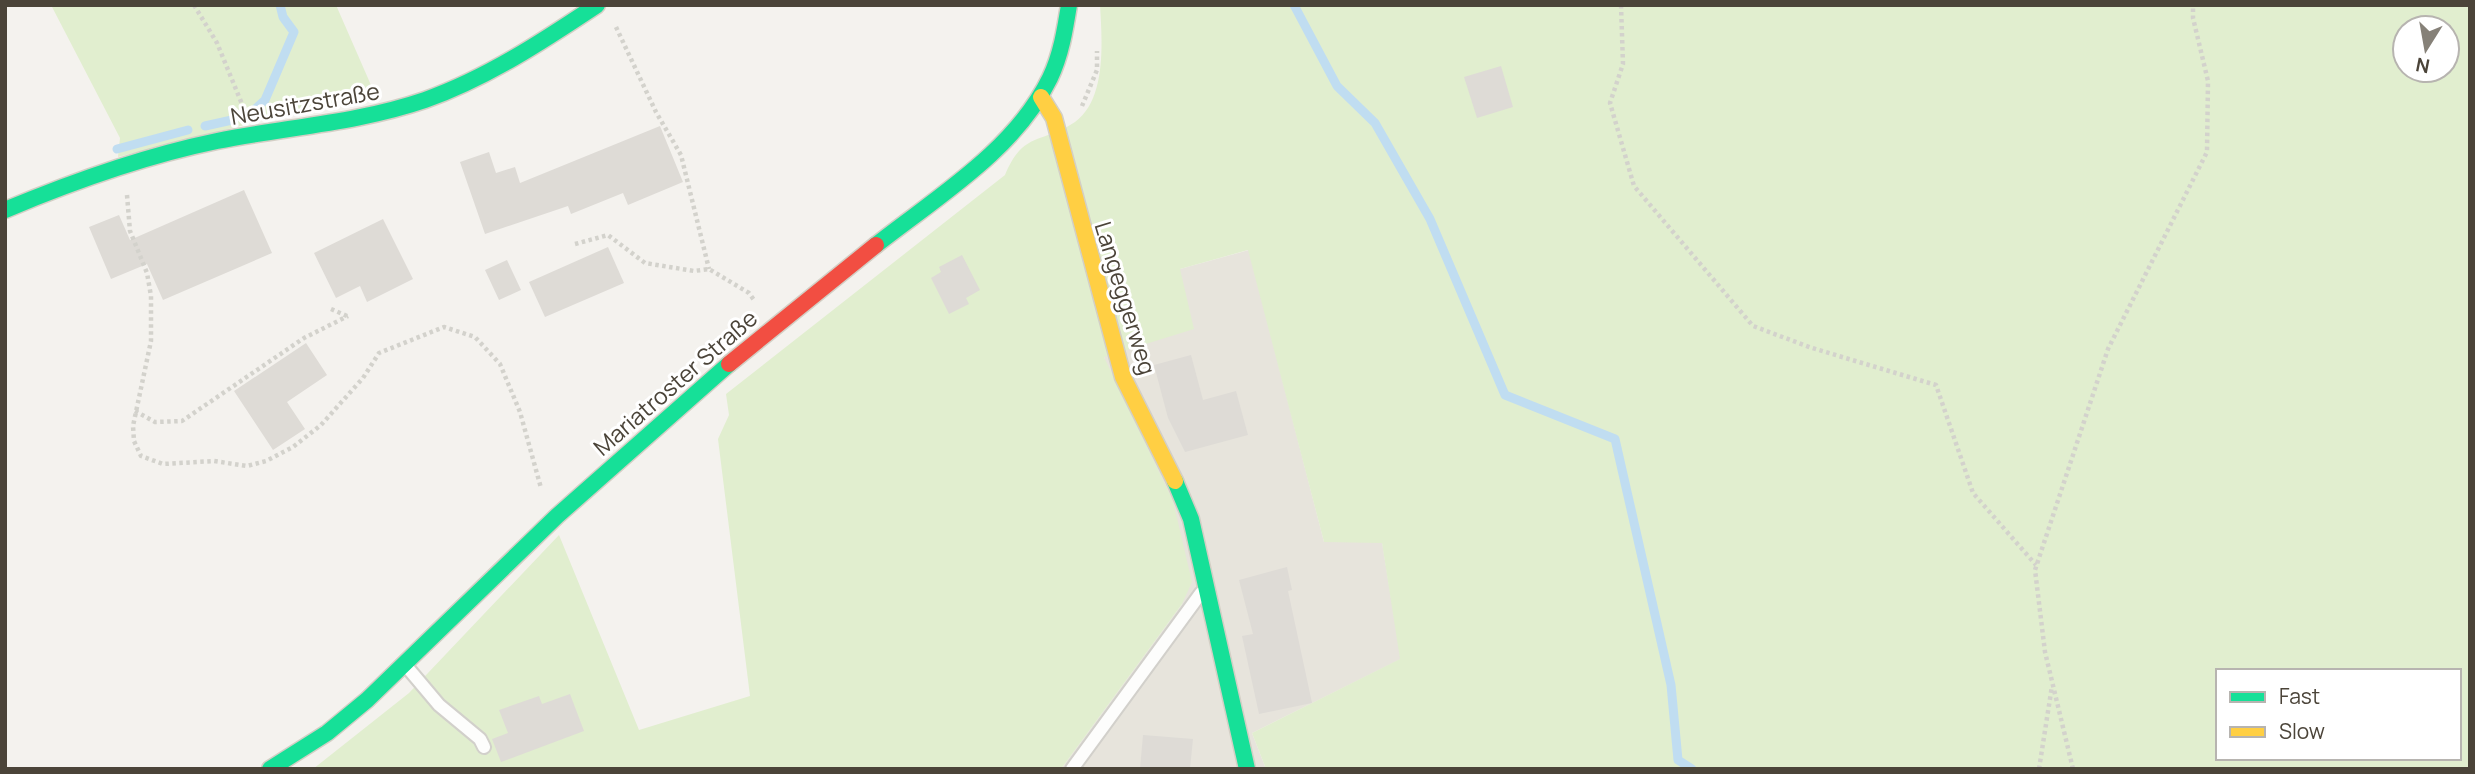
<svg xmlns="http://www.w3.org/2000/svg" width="2475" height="774" viewBox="0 0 2475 774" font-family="Manrope,sans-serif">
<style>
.residential{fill:#e7e4dc}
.green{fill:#e1eecf;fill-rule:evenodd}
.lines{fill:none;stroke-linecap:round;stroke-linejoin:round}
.stream{stroke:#c0ddf1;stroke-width:9}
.building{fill:#dedbd6}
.lane-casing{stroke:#d2d0cb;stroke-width:16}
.fast-casing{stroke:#d3cfc5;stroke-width:19}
.slow-casing{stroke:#d3cfc5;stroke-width:19}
.jam-casing{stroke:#d3cfc5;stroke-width:19}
.path{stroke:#d3d2cc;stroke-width:4.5;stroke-dasharray:3.5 3.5;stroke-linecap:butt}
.lane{stroke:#fdfdfc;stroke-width:12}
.fast{stroke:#16e098;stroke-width:16}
.slow{stroke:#ffcf43;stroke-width:16}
.jam{stroke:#f24e42;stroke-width:16}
.labels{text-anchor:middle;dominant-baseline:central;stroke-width:6;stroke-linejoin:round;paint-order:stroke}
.street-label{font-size:23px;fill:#4b4439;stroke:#fff}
</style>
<rect width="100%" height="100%" fill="#f4f2ee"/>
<path class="residential" d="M1249 250 1324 542H1382L1401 659 1252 733 1266 769H1061L1182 604 1104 357 1180 269Z"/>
<g class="green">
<path d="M51 5H336L374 92 118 157 120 138Z"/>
<path d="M1100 5H2470V769H1266L1252 733 1400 659 1382 543 1324 542 1248 250 1180 269 1194 329 1104 357 1173 501 1192 582 1182 604 1061 769H313L409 693 559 535 639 730 750 696 718 439 729 415 726 394 1005 175C1023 131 1042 144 1075 122 1107 99 1102 40 1100 5ZM2405 28H2447V70H2405ZM2218 671H2459V758H2218Z"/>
</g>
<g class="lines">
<g class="stream">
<path d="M1294 5 1337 86 1375 123 1430 219 1505 395 1615 439 1671 685 1678 760 1692 769"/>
<path d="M253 111 265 100 294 32 283 17 280 5"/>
<path d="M205 126 232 120"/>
<path d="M117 149 188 130"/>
</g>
</g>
<g class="building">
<path d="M1501 66 1513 107 1477 118 1464 77Z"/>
<path d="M660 126 683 182 628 205 623 193 571 214 568 206 485 234 460 162 489 152 496 173 515 167 520 183Z"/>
<path d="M244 190 272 253 163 300 147 264 111 279 89 227 119 215 130 240Z"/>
<path d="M383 219 413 279 367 302 360 286 336 298 314 253Z"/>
<path d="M608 247 624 283 545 317 529 282Z"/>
<path d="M962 255 980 290 966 298 969 304 949 314 931 278 941 272 939 267Z"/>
<path d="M507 260 521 290 499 300 485 270Z"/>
<path d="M306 343 327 375 287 402 305 429 273 450 234 391Z"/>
<path d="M1191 355 1203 400 1236 391 1248 435 1185 452 1168 418 1154 365Z"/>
<path d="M1287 567 1292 590 1288 591 1312 703 1259 714 1242 636 1253 634 1239 580Z"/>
<path d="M570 694 584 731 501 762 492 739 508 733 499 710 539 696 542 704Z"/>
<path d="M1143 735 1193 739 1190 769H1140Z"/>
</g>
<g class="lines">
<g class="lane-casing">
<g id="lane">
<path d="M407 667 439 705 480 739 484 747"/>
<path d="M1072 769 1201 593"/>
</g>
</g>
<g class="fast-casing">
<g id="fast">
<path d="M5 210C74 181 144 156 217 141 287 127 358 123 425 100 487 78 543 41 597 5"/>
<path d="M876 245C937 197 1015 150 1050 78 1061 55 1065 30 1069 5"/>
<path d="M1175 481 1191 519 1247 769"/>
<path d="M270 769 327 733 367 700 557 516 729 364"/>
</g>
</g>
<g class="slow-casing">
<path id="slow" d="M1041 97 1054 118 1123 377 1175 481"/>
</g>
<g class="jam-casing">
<path id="jam" d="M729 364 876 245"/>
</g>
<g class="path">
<path d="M194 5 217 43 242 104"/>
<path d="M1621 5 1623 64 1610 103 1634 186 1753 326 1812 348 1936 385 1973 493 2036 565"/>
<path d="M616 27 656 112 681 155 709 269"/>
<path d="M1082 106 1097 70V51"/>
<path d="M127 195 130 231 147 273 151 296V341L133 426 134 441 141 456 163 464 214 461 247 466 266 461 293 447 321 425 363 378 379 353 444 327 475 337 500 364 520 412 541 488"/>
<path d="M575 244 608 235 645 263 694 271 709 269 749 293 754 300"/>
<path d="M331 309 347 316"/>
<path d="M135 411 155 422 182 421 304 338 348 316"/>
<path d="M2039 769 2052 686"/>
<path d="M2073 769 2045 652 2035 570 2108 349 2207 152 2208 81 2193 18V5"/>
</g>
<use href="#lane" class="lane"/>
<use href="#fast" class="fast"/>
<use href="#slow" class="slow"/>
<use href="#jam" class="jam"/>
</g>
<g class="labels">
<g class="street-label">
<text transform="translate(305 103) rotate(-10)">Neusitzstraße</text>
<text transform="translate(1126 298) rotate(73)">Langeggerweg</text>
<text transform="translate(675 382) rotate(-41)">Mariatroster Straße</text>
</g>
</g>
<rect width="2475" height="774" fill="none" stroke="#4b4439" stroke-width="14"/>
<rect x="2216" y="669" width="245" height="91" fill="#ffffff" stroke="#b7b4b0" stroke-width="2"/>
<rect x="2230" y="692" width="35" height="10" fill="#16e098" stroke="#b7b4b0" stroke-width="2"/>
<text x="2279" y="704" font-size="21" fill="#4b4439">Fast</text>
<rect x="2230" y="727" width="35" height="10" fill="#ffcf43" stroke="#b7b4b0" stroke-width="2"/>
<text x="2279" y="739" font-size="21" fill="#4b4439">Slow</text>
<g transform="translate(2426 49) rotate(191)"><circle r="33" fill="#ffffff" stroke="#b7b4b0" stroke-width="2"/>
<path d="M0-5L12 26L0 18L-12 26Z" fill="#868178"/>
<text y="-10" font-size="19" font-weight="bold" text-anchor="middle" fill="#4b4439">N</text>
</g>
</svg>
